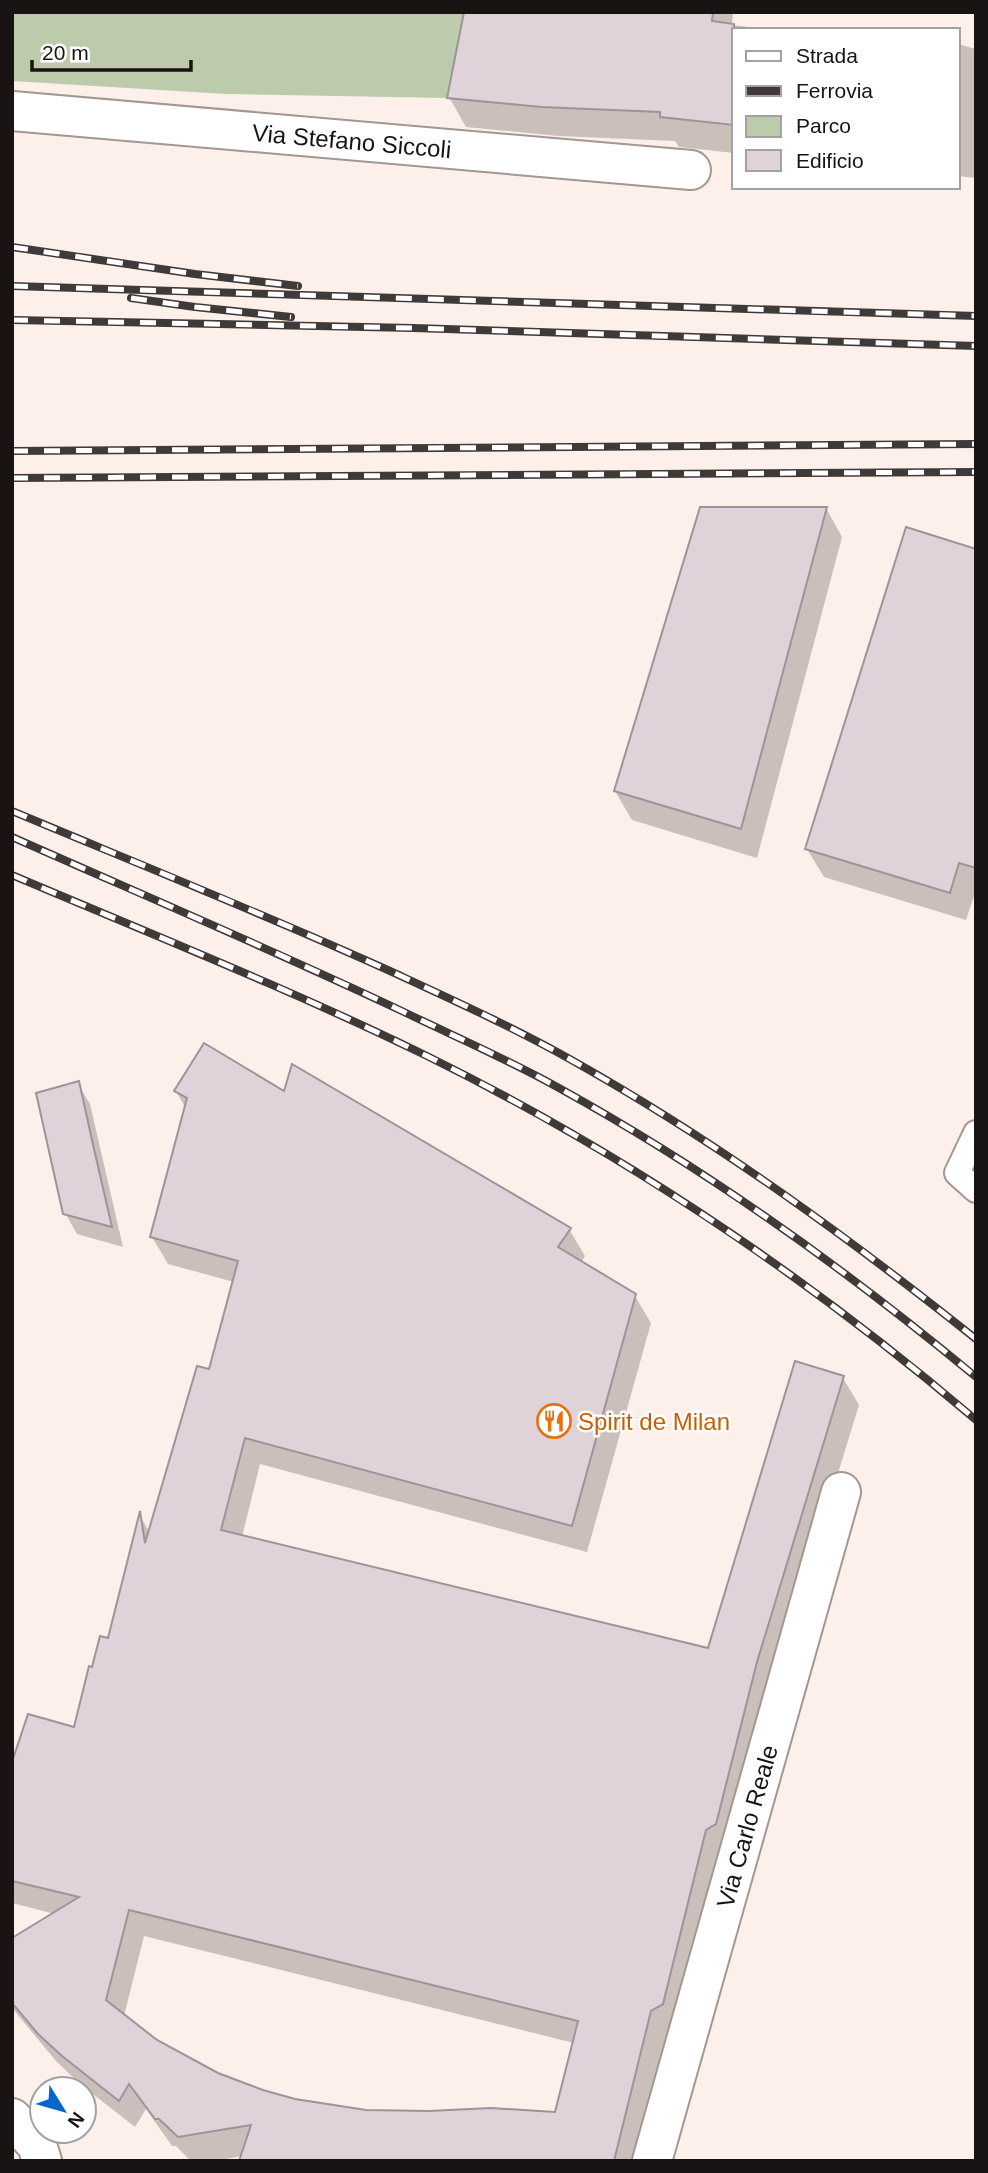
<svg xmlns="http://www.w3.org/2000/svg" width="988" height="2173" viewBox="0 0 988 2173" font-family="Arial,sans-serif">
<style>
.green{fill:#bccbab}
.shadow{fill:#0003;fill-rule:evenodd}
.building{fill:#dfd2d9;stroke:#9f9399;stroke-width:2;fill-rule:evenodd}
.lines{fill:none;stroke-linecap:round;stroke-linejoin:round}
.lane-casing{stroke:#a39792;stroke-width:28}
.street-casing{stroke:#a39792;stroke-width:42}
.secondary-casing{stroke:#a39792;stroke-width:42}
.lane{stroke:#fff;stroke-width:24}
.street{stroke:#fff;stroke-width:38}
.secondary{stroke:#fff;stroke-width:38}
.rail-casing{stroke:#3f3937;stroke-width:8}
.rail{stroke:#fff;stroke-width:5;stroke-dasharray:16;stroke-linecap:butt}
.labels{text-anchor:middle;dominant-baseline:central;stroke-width:5;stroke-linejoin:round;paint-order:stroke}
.street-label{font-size:24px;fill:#191413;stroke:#fff}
.food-label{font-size:24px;fill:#c56008;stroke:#fff;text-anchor:start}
</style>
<rect width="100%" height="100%" fill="#fdefea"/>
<path class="green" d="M12 12H464L447 98 226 94 12 81Z"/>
<g class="shadow">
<path d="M465 12H733L732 25 772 30H734V153L679 147 675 141 559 136 466 127 449 97Z"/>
<path d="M958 44 976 49V178L958 176Z"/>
<path d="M826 508 842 537 757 858 632 820 615 791Z"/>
<path d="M976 551V890L966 920 824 877 807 849Z"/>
<path d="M78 1084 90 1104 123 1247 77 1234 65 1213Z"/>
<path d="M176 1091 285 1093 569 1229 585 1256 581 1263 635 1296 651 1323 587 1552 260 1464 242 1537 710 1650 843 1378 859 1405 771 1691 678 2031 666 2039 636 2161H242L243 2156 214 2161H191L176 2146H172L146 2109 135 2127 80 2084 56 2061 12 2008V1940L55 1914 12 1903V1766L75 1729 93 1669 109 1640 140 1516 150 1533 210 1371 234 1282 168 1264 152 1237 186 1109ZM144 1936 574 2043 556 2113 366 2112 295 2101 263 2092 217 2074 156 2041 124 2016Z"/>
</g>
<g class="building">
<path d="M464 12H713L712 21 734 24V125L660 117V112L541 107 447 98Z"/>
<path d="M700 507H827L741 829 614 791Z"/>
<path d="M906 527 976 549V868L959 863 950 893 805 849Z"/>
<path d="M204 1043 284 1091 292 1064 571 1228 558 1247 636 1294 572 1526 245 1438 221 1530 708 1648 795 1361 844 1376 757 1662 716 1824 706 1830 663 2004 651 2011 614 2161H239L251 2125 178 2137 159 2119H155L129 2084 119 2101 62 2056 38 2034 12 2003V1938L79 1897 12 1881V1762L28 1714 74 1727 89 1666 92 1667 100 1636 108 1638 140 1511 145 1543 197 1366 209 1369 238 1261 150 1237 187 1098 174 1091ZM129 1910 578 2021 555 2112 491 2108 429 2111 366 2110 295 2099 263 2090 218 2073 157 2040 106 2000Z"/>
<path d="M79 1081 94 1149 112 1227 63 1214 36 1093Z"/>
</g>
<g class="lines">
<g class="lane-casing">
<path id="lane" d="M976 1133 957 1173 976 1190"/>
</g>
<g class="street-casing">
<g id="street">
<path id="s1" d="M12 111 691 170"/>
<path id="s2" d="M652 2161 841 1492"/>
</g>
</g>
<g class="secondary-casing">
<path id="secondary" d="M12 2118 37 2145 42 2161"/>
</g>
<use href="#lane" class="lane"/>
<use href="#street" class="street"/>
<use href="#secondary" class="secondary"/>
<g class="rail-casing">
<g id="rail">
<path d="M12 247 195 274 298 286"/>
<path d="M12 286 976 316"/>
<path d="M131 298 195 307 291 317"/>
<path d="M12 320 413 328 976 346"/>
<path d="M12 451 976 444"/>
<path d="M12 478 976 472"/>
<path d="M12 811C139 864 266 915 390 971 453 1000 515 1028 575 1062 717 1142 848 1237 976 1339"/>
<path d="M12 837C143 895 275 951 404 1012 456 1037 509 1060 559 1088 706 1169 847 1270 976 1377"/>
<path d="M12 875C151 934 292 990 427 1056 624 1153 809 1278 976 1420"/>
</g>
</g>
<use href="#rail" class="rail"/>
</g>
<defs>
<g id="restaurant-ring" transform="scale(1.75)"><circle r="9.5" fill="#fff" stroke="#e8710a" stroke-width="1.5"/><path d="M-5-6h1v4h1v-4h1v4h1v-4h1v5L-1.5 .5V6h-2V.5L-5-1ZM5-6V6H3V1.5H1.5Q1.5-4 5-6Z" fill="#e8710a"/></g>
</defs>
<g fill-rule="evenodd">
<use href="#restaurant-ring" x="554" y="1421"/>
</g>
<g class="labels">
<g class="street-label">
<text stroke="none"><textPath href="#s1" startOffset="341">Via Stefano Siccoli</textPath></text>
<text stroke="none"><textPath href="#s2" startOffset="348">Via Carlo Reale</textPath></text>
</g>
<g class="food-label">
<text x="578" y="1421">Spirit de Milan</text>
</g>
</g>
<rect width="988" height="2173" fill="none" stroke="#191413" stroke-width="28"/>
<rect x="732" y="28" width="228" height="161" fill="#ffffff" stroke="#a3a1a1" stroke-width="2"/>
<rect x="746" y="51" width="35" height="10" fill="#ffffff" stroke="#a3a1a1" stroke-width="2"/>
<text x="796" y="63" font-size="21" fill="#191413">Strada</text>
<rect x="746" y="86" width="35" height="10" fill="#3f3937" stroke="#a3a1a1" stroke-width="2"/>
<text x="796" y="98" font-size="21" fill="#191413">Ferrovia</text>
<rect x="746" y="116" width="35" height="21" fill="#bccbab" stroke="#a3a1a1" stroke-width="2"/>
<text x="796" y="133" font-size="21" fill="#191413">Parco</text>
<rect x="746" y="150" width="35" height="21" fill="#dfd2d9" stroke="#a3a1a1" stroke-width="2"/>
<text x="796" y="168" font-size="21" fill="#191413">Edificio</text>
<g transform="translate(63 2110) rotate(127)"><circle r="33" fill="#ffffff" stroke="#a3a1a1" stroke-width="2"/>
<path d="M0-5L12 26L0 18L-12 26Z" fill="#0965ce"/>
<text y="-10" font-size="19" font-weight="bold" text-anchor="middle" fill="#191413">N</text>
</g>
<path d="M32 60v10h159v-10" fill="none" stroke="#191413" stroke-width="3.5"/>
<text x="42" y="60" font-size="21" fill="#191413" stroke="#ffffff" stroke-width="5" paint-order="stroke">20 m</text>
</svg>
